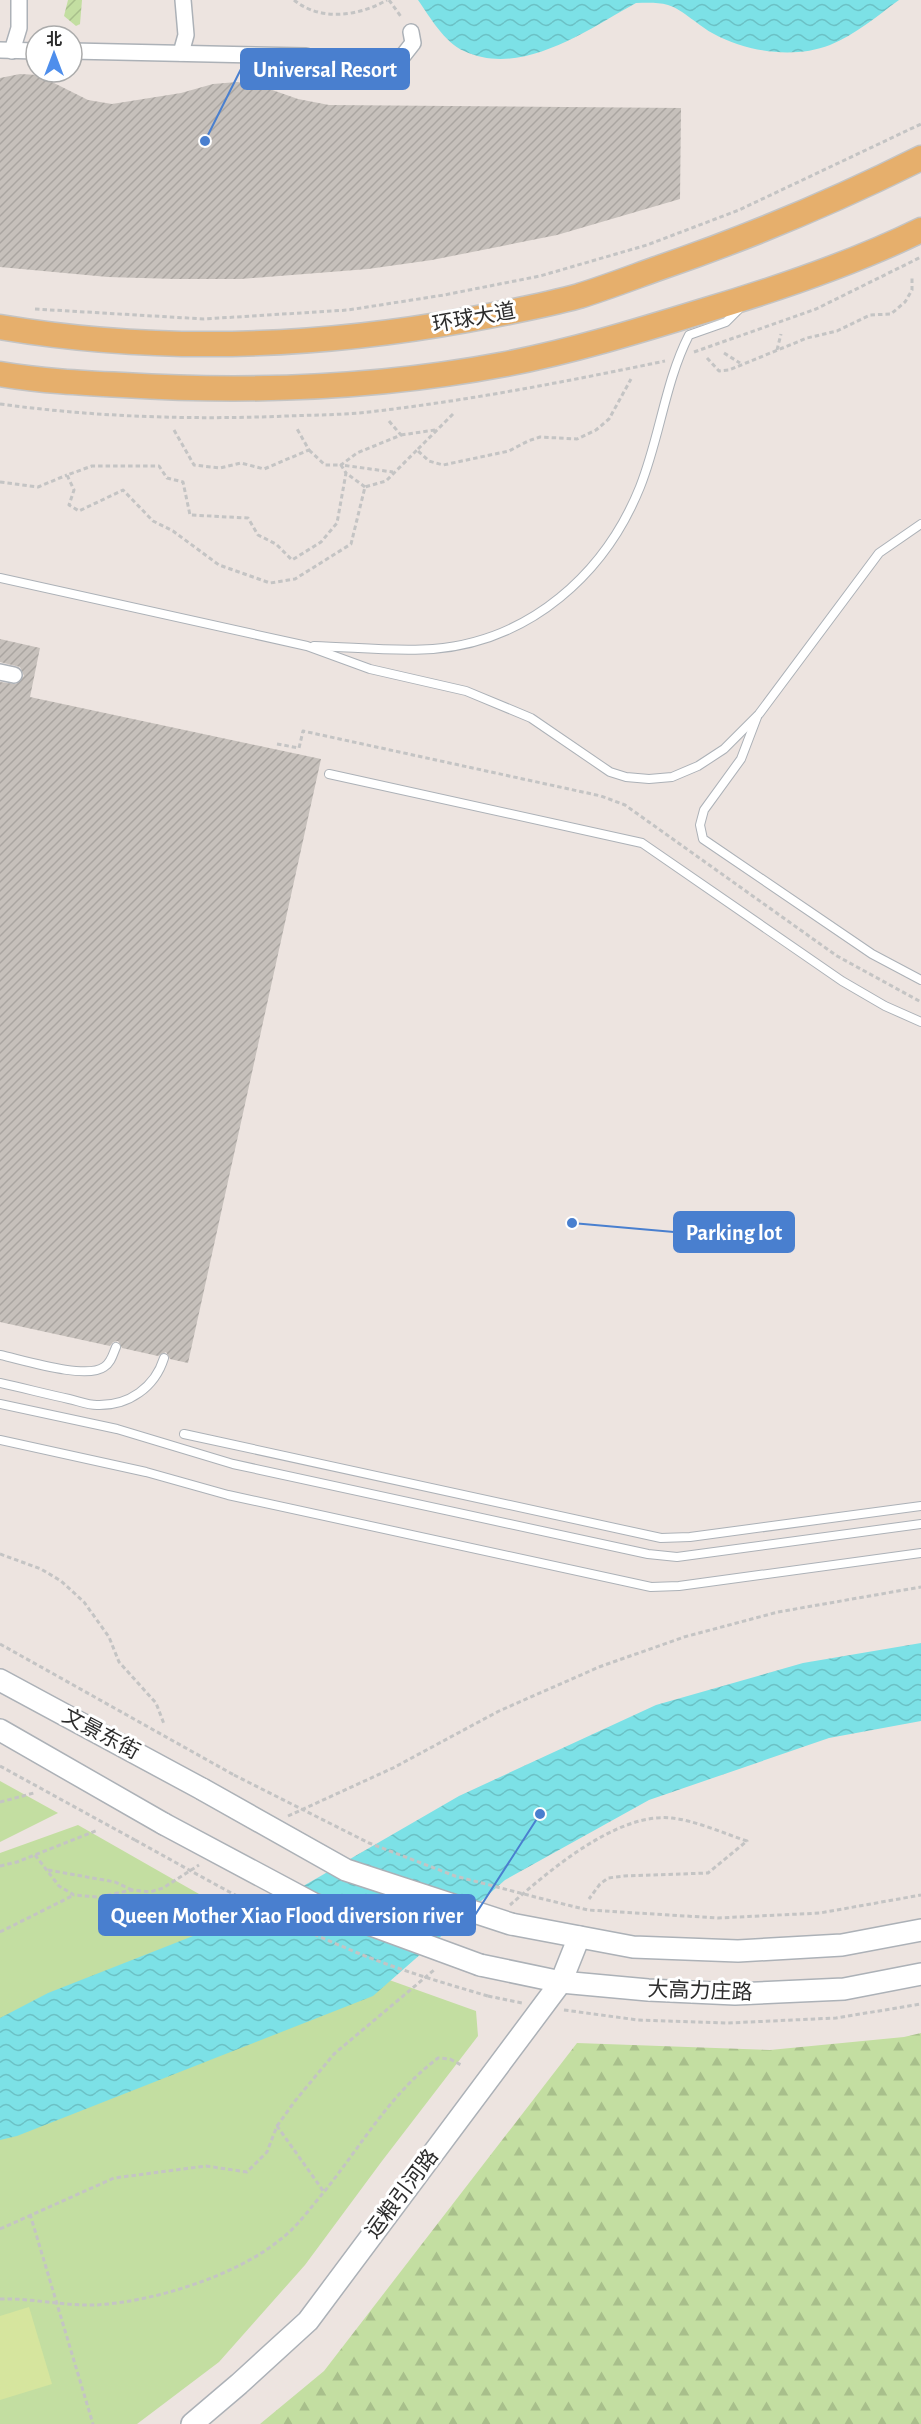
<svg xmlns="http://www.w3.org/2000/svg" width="921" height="2424" viewBox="0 0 921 2424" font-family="'Alegreya Sans','Noto Sans SC',sans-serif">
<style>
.forest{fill:url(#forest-firs)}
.park{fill:#c3dea1}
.garden{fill:url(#garden-furrows)}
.pitch{fill:#d6e59e}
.water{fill:url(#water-waves)}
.building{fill:url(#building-hatch)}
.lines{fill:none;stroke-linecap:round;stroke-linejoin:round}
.lane-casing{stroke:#acb1b7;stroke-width:10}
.street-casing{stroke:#acb1b7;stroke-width:18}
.secondary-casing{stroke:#acb1b7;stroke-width:24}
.primary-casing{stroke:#c4c4c4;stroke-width:27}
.path{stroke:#c4c4c4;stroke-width:3;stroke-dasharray:4.5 3;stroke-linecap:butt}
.lane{stroke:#fff;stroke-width:8}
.street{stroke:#fff;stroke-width:15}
.secondary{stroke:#fff;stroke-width:21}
.primary{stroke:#e6af6c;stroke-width:24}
.secondary-bridge-casing{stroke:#acb1b7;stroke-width:24;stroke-linecap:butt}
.path-bridge{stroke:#c4c4c4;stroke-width:3;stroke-dasharray:4.5 3;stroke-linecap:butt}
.secondary-bridge{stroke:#fff;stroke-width:21}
.labels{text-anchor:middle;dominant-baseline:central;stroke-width:6;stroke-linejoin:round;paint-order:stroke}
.street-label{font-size:21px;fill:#2c2c2c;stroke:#fff}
.leader{fill:none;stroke:#497fcf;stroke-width:2}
.callout-dot{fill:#497fcf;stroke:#fff;stroke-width:2}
.callout{fill:#497fcf;stroke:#497fcf;stroke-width:2}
.callout-label{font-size:22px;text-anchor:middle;font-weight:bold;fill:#fff}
</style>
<defs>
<pattern id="forest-firs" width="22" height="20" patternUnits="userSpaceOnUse" patternTransform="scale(1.5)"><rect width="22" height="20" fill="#c3dea1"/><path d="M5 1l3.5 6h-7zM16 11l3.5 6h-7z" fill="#a8bf8b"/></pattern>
<pattern id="garden-furrows" width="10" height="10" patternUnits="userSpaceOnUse" patternTransform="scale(1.5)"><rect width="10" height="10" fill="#c3dea1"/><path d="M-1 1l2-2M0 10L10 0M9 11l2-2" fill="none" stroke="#a8bf8b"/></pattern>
<pattern id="water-waves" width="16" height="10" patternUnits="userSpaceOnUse" patternTransform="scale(1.5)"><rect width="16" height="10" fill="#7ce1e6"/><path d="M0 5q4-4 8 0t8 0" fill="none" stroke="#6bc1c5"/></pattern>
<pattern id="building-hatch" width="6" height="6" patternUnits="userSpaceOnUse" patternTransform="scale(1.5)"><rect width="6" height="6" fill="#c6c0bb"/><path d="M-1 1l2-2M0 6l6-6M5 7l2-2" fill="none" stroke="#aaa5a1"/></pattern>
</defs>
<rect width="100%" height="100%" fill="#ede4e0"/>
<path class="forest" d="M921 2033V2424H260L324 2371 577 2043 770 2050 904 2037Z"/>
<g class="park">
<path d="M0 1781 58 1813 0 1842Z"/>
<path d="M78 1825 283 1942 476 2011 478 2036 382 2161 305 2265 219 2362 137 2424H0V1853Z"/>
</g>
<path class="garden" d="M68 0H82L80 24 76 26 64 16Z"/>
<path class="pitch" d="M29 2307 52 2384 0 2400V2316Z"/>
<g class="water">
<path d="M418 0H899C877 16 855 35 830 45 794 59 747 52 714 34 700 27 682 9 668 5 657 2 646 3 636 3 587 30 521 78 464 51 444 42 430 17 418 0Z"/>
<path d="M921 1643V1721L829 1738 649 1800 505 1880 373 1996 17 2136 0 2140V2018L48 1993 267 1907 459 1796 656 1705 803 1663Z"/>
</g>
<g class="building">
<path d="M20 74 38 75 88 100 112 104 181 93 213 84 237 82 255 84 298 99 329 105 681 108 680 199 557 235 432 260 368 269 241 279H175L108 277 0 267V78Z"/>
<path d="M0 639 40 648 30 697 321 759 188 1363 170 1359 166 1352 158 1356 122 1348 118 1341 113 1342 110 1346 0 1322V682L16 684 24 676 20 667 0 662Z"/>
</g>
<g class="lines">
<g class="lane-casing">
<g id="lane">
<path d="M0 578 307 646 370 669 466 691 531 718 610 772 626 777 649 779 672 777 698 766 724 749 759 714 879 553 921 524"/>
<path d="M314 646C353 647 394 652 433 649 530 641 605 574 640 487 660 437 665 382 689 335L726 322 740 308"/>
<path d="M757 717 741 759 704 810 700 825 703 839 872 954 921 980"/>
<path d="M329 774 642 843 842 981 885 1006 921 1022"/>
<path d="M0 1355C23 1360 86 1380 104 1367 111 1363 113 1354 116 1347"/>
<path d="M0 1383C23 1388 46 1394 69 1399 78 1401 88 1405 97 1405 129 1406 155 1387 164 1358"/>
<path d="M0 1404 117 1429 233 1464 648 1554 677 1557 921 1524"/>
<path d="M184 1434 661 1538 690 1537 921 1506"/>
<path d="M0 1440 146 1472 228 1495 651 1587 679 1586 921 1553"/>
</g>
</g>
<g class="street-casing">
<g id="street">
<path d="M0 50 36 51"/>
<path d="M12 51 19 28V0"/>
<path d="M72 51 306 56 328 63 340 69 376 70 402 57 413 43 411 32"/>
<path d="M181 53 186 35 183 0"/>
<path d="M0 672 14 675"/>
</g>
</g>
<g class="secondary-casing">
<g id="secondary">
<path d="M0 1680 202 1789"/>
<path d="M0 1730 164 1824"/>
<path d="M511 1924 633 1947 738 1951 842 1945 921 1930"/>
<path d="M480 1965 561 1982 648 1990 735 1994 844 1989 921 1974"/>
<path d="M192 2424 239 2384 308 2321 561 1982 579 1937"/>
</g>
</g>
<g class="primary-casing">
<g id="primary">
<path d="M0 327C155 353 313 348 467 320 505 313 543 306 579 296 605 288 631 278 656 269 747 238 835 201 921 158"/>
<path d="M0 374C41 381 82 383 123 385 251 393 379 388 506 364 573 351 638 331 703 311 777 289 852 264 921 230"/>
</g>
</g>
<g class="path">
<path d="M294 0C321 22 359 16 387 0"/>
<path d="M389 0 402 18"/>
<path d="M35 309 204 319 348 310 444 295 540 276 647 245 739 210 921 124"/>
<path d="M777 350 781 334"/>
<path d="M694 352 816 309 921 257"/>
<path d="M724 353 740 363"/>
<path d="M707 358 719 371 729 370 807 338 837 331 870 315 891 314 905 302 912 290V276"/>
<path d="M0 404C95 417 191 420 287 416 311 415 335 415 359 413 462 402 564 382 665 361"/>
<path d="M453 414 417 450 429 461 443 465 509 451 528 441 540 437 577 439 596 430 609 419 631 379"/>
<path d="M389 421 401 435 357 453 341 465 393 472"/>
<path d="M174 430 194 465 220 468 241 463 264 469 309 450 296 427"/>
<path d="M401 435 435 430"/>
<path d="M309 450 325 465H341L346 473"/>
<path d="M0 482 38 487 67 475"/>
<path d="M365 487 346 473 337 523 321 542 292 560 276 544 258 535 248 518 190 515 183 482 167 478 159 466H92L67 475 74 490 69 505 79 511 123 490 153 521 173 531 219 565 270 583 295 579 351 544 365 487 386 481 417 450"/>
<path d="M277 744 299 748 303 731 601 796 625 805 837 956 921 1002"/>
<path d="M0 1554 41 1569 61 1581 84 1602 109 1637 119 1662 156 1703 164 1724"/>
<path d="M0 1644 234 1775"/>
<path d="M0 1766 135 1840"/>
<path d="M0 1802 34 1793"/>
<path d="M288 1816 393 1768 499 1711 599 1667 684 1637 778 1612 921 1587"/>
<path d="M35 1855 59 1886 74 1895 98 1897 132 1890 150 1892 163 1888 199 1865"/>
<path d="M0 1866 17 1862 98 1830"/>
<path d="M48 1870 115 1882 132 1890"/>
<path d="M539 1898 588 1910 718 1918 820 1913 921 1895"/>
<path d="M510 1905C549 1871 617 1812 672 1818 693 1820 726 1834 747 1841L708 1873 624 1876 608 1878 600 1884 589 1899"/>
<path d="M0 1932 74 1895"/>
<path d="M488 1996 522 2003"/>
<path d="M564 2010 638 2020 728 2023 836 2018 921 2004"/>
<path d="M277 2126 295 2101 334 2054 434 1970"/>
<path d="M30 2214 93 2424"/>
<path d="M0 2229 114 2178 206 2166 247 2172 267 2152 277 2126 324 2192"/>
<path d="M0 2299C32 2298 63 2306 95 2305 153 2302 236 2276 281 2239 297 2227 311 2207 324 2192 361 2146 390 2094 438 2058L450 2059 463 2066"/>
</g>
<use href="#lane" class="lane"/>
<use href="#street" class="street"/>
<use href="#secondary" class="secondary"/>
<use href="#primary" class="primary"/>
<g class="secondary-bridge-casing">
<g id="secondary-bridge">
<path d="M202 1789 346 1870 511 1924"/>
<path d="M164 1824 314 1904 480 1965"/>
</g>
</g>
<g class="path-bridge">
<path d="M234 1775 369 1843 455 1876 539 1898"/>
<path d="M135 1840C204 1878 273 1918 346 1948 392 1968 440 1982 488 1996"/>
</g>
<use href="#secondary-bridge" class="secondary-bridge"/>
</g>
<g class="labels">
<g class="street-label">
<text transform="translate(474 318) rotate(-10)">环球大道</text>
<text transform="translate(101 1734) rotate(28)">文景东街</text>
<text transform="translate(700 1991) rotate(2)">大高力庄路</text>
<text transform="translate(402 2194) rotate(-53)">运粮引河路</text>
</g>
</g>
<path class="leader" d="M205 141L241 69M572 1223L674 1232M540 1814L475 1915"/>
<g class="callout-dot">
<circle cx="205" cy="141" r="6"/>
<circle cx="572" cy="1223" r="6"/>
<circle cx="540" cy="1814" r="6"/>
</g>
<g class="callout">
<rect x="241" y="49" width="168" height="40" rx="6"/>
<rect x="674" y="1212" width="120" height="40" rx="6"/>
<rect x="99" y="1895" width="376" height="40" rx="6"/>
</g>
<g class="callout-label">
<text x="325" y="77">Universal Resort</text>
<text x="734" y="1240">Parking lot</text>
<text x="287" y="1923">Queen Mother Xiao Flood diversion river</text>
</g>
<g transform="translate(54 54)"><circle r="28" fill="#ffffff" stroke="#ababab" stroke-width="1.5"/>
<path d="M0-4.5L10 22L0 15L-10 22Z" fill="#4e8eec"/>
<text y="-9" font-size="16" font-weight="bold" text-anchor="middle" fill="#2c2c2c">北</text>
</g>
</svg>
